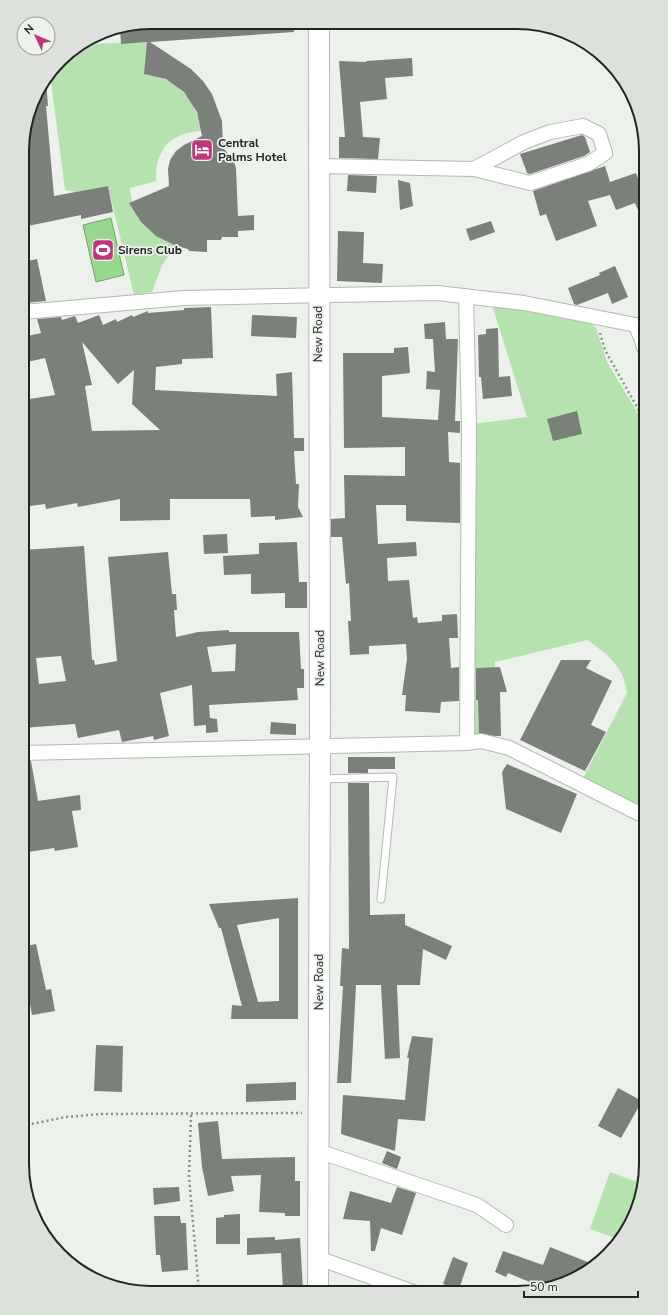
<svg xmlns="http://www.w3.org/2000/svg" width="668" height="1315" viewBox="0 0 668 1315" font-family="'Nunito Sans',sans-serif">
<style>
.green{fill:#b5e2ae}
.water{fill:#98d78e;stroke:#75a26e}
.building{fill:#7c807b;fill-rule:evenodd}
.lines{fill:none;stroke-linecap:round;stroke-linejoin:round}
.lane-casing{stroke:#b4b8b3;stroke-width:9}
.street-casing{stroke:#b4b8b3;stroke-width:16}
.secondary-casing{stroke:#b4b8b3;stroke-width:22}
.path{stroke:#8a8e8a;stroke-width:2.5;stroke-dasharray:2 3;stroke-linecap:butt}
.lane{stroke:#fff;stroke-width:7}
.street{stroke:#fff;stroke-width:14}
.secondary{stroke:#fff;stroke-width:20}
.labels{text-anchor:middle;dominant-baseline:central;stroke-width:3.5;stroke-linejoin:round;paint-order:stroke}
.poi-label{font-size:12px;font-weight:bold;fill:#232523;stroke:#ecf1ec;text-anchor:start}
.street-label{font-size:12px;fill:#232523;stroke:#ecf1ec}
.rim{fill:none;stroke:#232523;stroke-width:2}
</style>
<rect width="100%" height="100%" fill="#ecf1ec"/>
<g class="green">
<path d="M147 42V51L156 76C183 84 197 104 201 131 170 133 155 150 156 181L130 188C132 218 150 235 176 246L162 265 152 292 134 295 108 186 76 192 65 190 50 74 66 54 83 44Z"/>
<path d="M492 305 589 321 596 328 607 362 646 427V813L582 780 627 693C624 666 607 654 587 640L495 662 496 738 475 735 472 732 473 424 527 417Z"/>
<path d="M610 1172 643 1184 636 1213 621 1240 590 1229Z"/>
</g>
<path class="water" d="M111 218 124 275 96 282 83 225Z"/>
<g class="building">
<path d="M151 22 294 23V32L150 42 191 69 203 81 212 94 222 121 223 148 233 159 236 168 238 216 254 215V230L238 231V237H222L221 240H207V252L189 251 188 249 176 246 156 236 141 222 129 203 169 186 168 169 170 160 176 151 184 145 202 136 197 112 184 92 166 79 144 74 147 42 121 44 120 28Z"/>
<path d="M412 58 413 76 385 78 387 99 360 102 363 137 380 138 378 159 339 158V137H345L339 61 366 62V61Z"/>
<path d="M46 80 48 106H46L54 196 108 186 113 212 81 219V215L23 227V134L35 94Z"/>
<path d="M582 135 585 137 590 152 584 156 530 174 527 173 520 154Z"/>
<path d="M605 166 610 182 636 173 640 184 646 181V228L635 203 616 210 610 195 588 201 597 226 556 241 546 214 540 216 533 191Z"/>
<path d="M348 175 377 176 376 193 347 191Z"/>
<path d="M398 180 410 183 413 206 400 210Z"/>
<path d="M491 221 495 232 470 241 466 229Z"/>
<path d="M338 231 364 232 363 263 383 264 382 283 337 281Z"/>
<path d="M37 259 46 301 23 303V262Z"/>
<path d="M615 266 628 297 612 304 608 293 577 305 574 304 568 288 600 275 599 273Z"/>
<path d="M211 307 213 358 182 359V364L156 367 155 390 277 396 276 374 292 372 294 438H304V451H294L296 484H299L298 507 303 517 275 520V516L251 517 250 499H170V520L120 521V499L78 507 77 503 46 509 45 504 23 507V400L55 395 45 358 23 363V337L41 333 37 319 61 317 62 320 75 316 78 323 99 315 103 325 116 319 117 322 132 315 133 317 148 311V313L184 310V308ZM82 342 118 384 134 370 132 404 160 430 92 431 85 386 92 385Z"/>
<path d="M252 315 297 317 296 338 251 336Z"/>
<path d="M445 322 446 339H458L455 421H460V433L448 432 449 462 460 463V523L406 521V505H376L378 544 416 542 417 556 387 558 388 581 409 580 413 618 417 617 418 623 442 621V615L457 614 458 638H449L451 668 459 667V701L441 702 440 713 405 711 406 695H402L407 659 406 644 369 646V654L350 655 348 621H351L349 583 346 584 342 537H331V519L345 518 344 475 405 476V447L344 448 343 353H394V348L408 347 410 373 382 376V417L438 420 440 390 426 389 427 371 435 372 433 339H425L424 324Z"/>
<path d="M498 328 499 377 510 376 512 396 483 399 481 377H479L478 335 486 334V329Z"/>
<path d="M577 411 582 434 553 441 547 419Z"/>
<path d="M227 534 228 553 204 554 203 535Z"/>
<path d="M297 542 299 582H307V608H285V593L251 594V574L224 575 223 556 259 554V543Z"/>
<path d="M84 546 92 660H94L95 665 117 661 108 557 168 552 172 594H176L177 610H174L176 637 198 632 229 630V632H299L301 669H304V688H297L298 700 209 705 210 718 217 719 218 732 206 733V725L194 726 192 685 160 693 169 736 154 740 153 736 122 742 119 730 78 738 75 724 22 728 23 550ZM236 644 235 671 212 672 207 647ZM61 656 66 681 39 684 36 658Z"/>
<path d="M561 660H591L586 668 612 681 591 725 606 732 585 771 520 740Z"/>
<path d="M500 667 507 692H500L501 736H495L479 733 478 700H476V668Z"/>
<path d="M271 722 296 724V735L270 734Z"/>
<path d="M348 757H395V769H368V773H348Z"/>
<path d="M22 761H31L38 801 80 795 81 810 72 811 78 847 55 851 54 848 22 853V825H25L22 813Z"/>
<path d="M507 764 577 794 561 833 506 809 502 772Z"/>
<path d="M348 783H369L370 915 405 914V925L452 946 446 960 423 949 420 985H397L400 1058 385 1059 381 985H356L351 1083H337L343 986H340L342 948 349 949Z"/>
<path d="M298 898V1019H231L232 1005 242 1006 221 928H219L209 904ZM279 918V1001L258 1002 237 925Z"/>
<path d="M36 944 46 990 51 989 55 1011 32 1015 25 976 22 977V947Z"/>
<path d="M412 1036 433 1038 425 1121 398 1119 395 1151 341 1134 343 1095 405 1100 409 1058H407Z"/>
<path d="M96 1045 123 1046 122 1092 94 1091Z"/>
<path d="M296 1082V1100L246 1102V1084Z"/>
<path d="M618 1088 642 1101 621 1138 598 1126Z"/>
<path d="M218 1121 222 1159 295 1157V1181H300V1216H285V1213L259 1212 261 1175 231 1176 234 1191 208 1196 202 1167 198 1123Z"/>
<path d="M387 1151 401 1157 397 1169 382 1163Z"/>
<path d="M179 1187 180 1201 154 1205 153 1188Z"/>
<path d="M397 1187 416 1193 402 1235 381 1228 375 1251H371L370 1221 343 1219 350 1191 391 1203Z"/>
<path d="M240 1214V1244H216V1218L224 1217V1215Z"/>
<path d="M154 1216H180L181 1223H186L188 1270 162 1272 160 1255H156Z"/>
<path d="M275 1237V1240L300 1238 303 1290H283L281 1253 247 1255V1238Z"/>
<path d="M550 1247 595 1265 589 1271 558 1286 544 1288 508 1273 506 1277 495 1272 503 1251 543 1265Z"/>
<path d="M453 1257 468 1263 459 1289 443 1284Z"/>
</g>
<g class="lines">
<g class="lane-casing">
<path id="lane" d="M321 779 393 777 381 899"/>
</g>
<g class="street-casing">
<g id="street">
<path d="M319 166 474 169 530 183 588 164 605 153 599 134 583 126 550 132 524 142 474 169"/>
<path d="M466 296 469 426 467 743"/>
<path d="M23 312 184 298 437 293 524 303 646 327"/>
<path d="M636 325 646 352"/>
<path d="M22 753 467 743 481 741 509 748 646 817"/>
<path d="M318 1151 477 1205 506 1225"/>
<path d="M318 1258 416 1293"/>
</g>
</g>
<g class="secondary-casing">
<path id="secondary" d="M318 1292 320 747 319 23"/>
</g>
<g class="path">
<path d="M600 333 605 350 646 423"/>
<path d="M191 1115 189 1177 199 1292"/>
<path d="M22 1126 66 1117 101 1114 302 1113"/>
</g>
<use href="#lane" class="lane"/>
<use href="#street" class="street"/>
<use href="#secondary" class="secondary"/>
</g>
<defs>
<g id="hotel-square" transform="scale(1.15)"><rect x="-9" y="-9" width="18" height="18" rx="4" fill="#bb387f" stroke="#ecf1ec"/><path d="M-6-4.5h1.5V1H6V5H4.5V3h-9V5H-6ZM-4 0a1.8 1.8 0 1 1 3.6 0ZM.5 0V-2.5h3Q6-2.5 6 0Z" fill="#fff"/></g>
<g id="stadium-square" transform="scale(1.15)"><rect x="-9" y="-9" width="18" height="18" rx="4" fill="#bb387f" stroke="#ecf1ec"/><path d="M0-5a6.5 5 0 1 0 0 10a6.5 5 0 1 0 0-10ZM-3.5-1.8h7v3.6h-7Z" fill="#fff"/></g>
</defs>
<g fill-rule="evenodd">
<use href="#hotel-square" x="202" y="150"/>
<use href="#stadium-square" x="103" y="250"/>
</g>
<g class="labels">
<g class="poi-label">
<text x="218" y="143">Central<tspan x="218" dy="14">Palms Hotel</tspan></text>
<text x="118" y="250">Sirens Club</text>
</g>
<g class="street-label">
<text transform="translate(318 334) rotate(-90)">New Road</text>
<text transform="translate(320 658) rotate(-90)">New Road</text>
<text transform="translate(319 982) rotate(-90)">New Road</text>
</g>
</g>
<path d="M0 0H668V1315H0ZM151 29H517A122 122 0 0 1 639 151V1164A122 122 0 0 1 517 1286H151A122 122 0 0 1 29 1164V151A122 122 0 0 1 151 29Z" fill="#dce1dc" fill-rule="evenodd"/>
<path class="rim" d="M151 29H517A122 122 0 0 1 639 151V1164A122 122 0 0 1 517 1286H151A122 122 0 0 1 29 1164V151A122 122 0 0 1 151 29Z"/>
<g transform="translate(36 36) rotate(314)"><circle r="19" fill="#ecf1ec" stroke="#9c9f9c"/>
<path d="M0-3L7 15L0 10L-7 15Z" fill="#bb387f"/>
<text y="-6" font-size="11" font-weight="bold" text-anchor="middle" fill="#232523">N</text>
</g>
<path d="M524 1291v6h114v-6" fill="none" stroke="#232523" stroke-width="2"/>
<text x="530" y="1291" font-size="12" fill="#232523" stroke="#ecf1ec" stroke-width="3" paint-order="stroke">50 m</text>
</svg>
